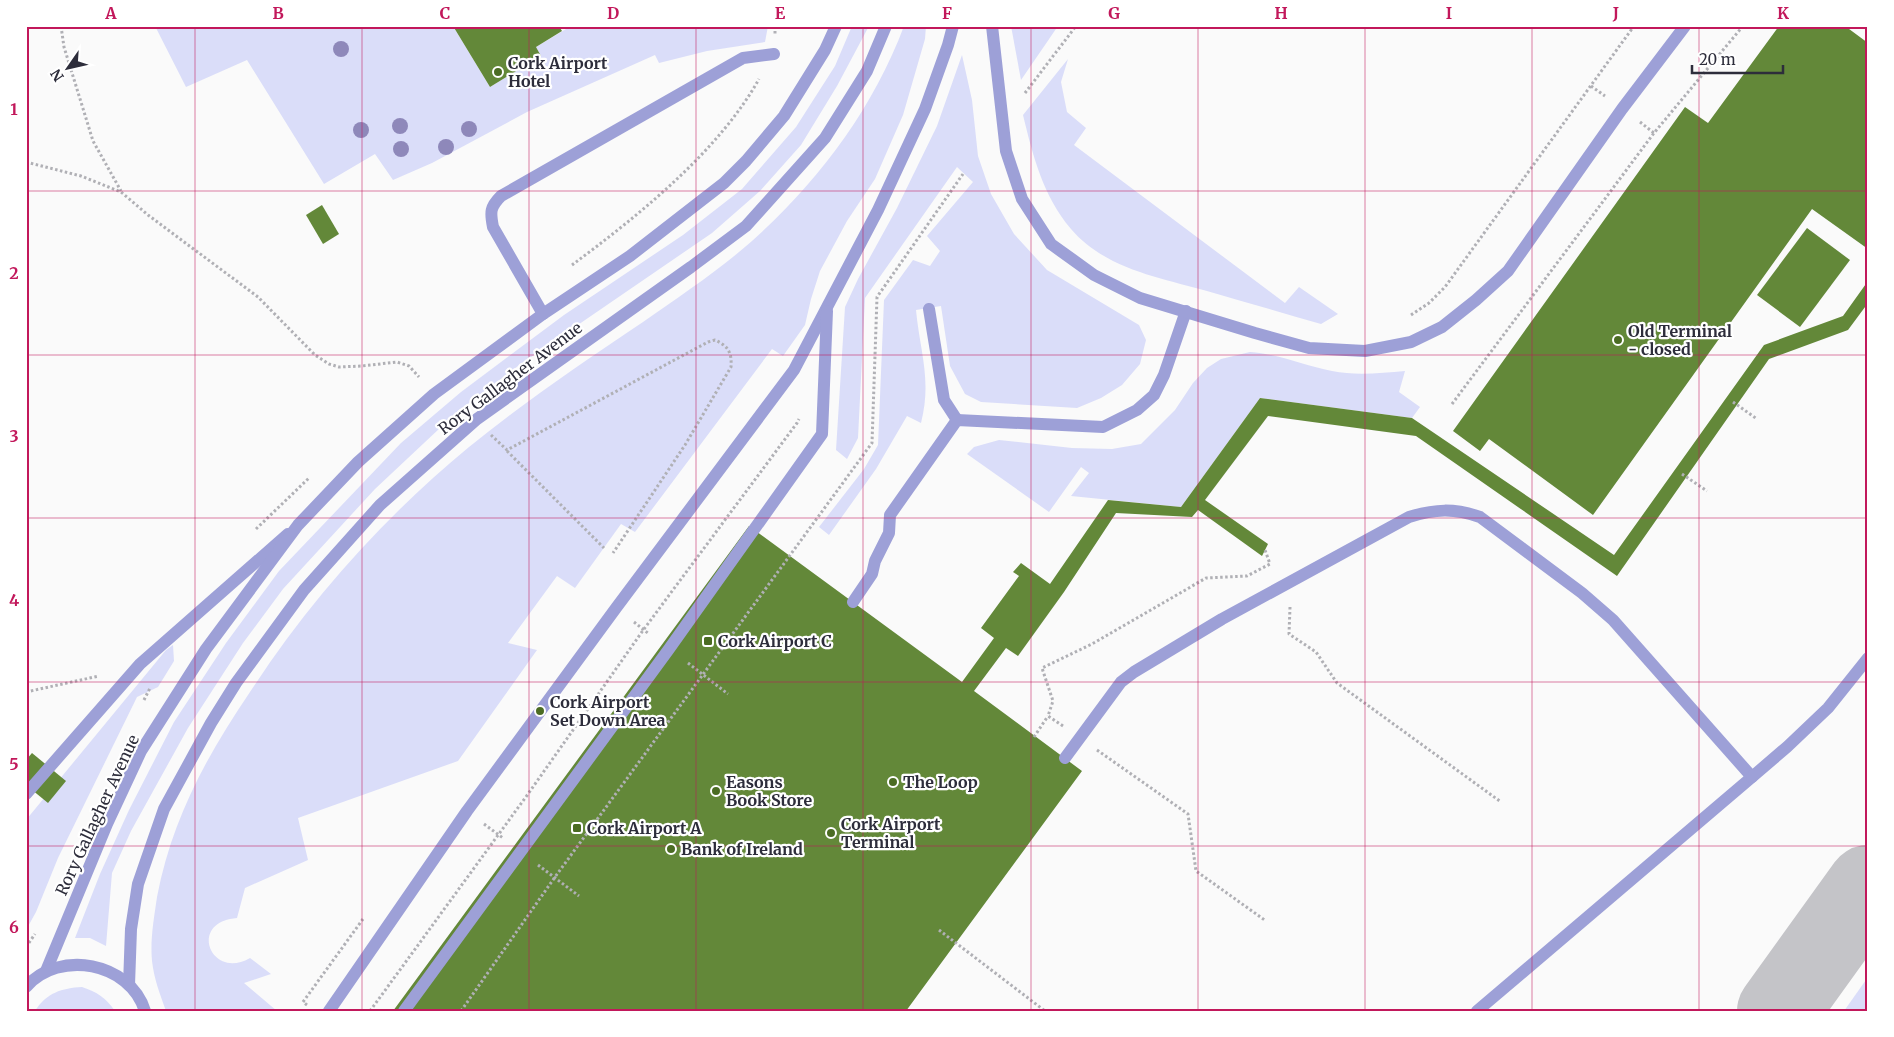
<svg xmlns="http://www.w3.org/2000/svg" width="1894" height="1037" viewBox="0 0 1894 1037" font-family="Merriweather,serif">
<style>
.green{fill:#daddf9}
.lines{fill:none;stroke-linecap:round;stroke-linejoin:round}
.taxiway{stroke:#c4c4c8;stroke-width:82}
.building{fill:#638839}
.path{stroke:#b0b0b5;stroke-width:3;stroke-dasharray:2.5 2.5;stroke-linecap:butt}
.service{stroke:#9da0d7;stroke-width:12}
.minor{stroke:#9da0d7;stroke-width:12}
.tree{fill:#8e88ba}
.grid{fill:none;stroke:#c2185b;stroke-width:1;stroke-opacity:0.55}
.poi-dot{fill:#4b6c23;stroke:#fff;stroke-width:2}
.labels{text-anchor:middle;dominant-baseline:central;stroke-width:4.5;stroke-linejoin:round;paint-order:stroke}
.poi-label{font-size:16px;font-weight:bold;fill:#2d2d3b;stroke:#fff;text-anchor:start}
.street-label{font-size:16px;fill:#2d2d3b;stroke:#fff}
.neatline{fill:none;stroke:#c2185b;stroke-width:2}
.grid-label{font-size:16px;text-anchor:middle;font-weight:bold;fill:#c2185b}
</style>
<rect width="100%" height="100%" fill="#fafafa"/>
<g class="green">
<path d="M155 26H453L490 87 541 56 536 47 571 26H768L765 42 707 51 659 63 655 55 527 112 432 163 393 180 375 154 324 184 247 60 186 87Z"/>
<path d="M852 26H869L837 86 801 145 760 191 712 233 518 366 456 413 375 489 283 589 243 643 188 728 131 831 112 873 106 946 90 938H75L100 874 129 810 174 722 226 643 279 571 401 443 461 392 564 315 683 235 742 189 796 127 835 66Z"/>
<path d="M904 26H926L925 39 903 115 875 179 847 221 820 271 811 299 805 325 783 356 772 349 635 532 621 524 575 588 557 576 508 643 537 650 458 761 298 818 308 860 245 888 237 918C187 922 211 981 250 958L271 974 244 983 277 1011H166C160 994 154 979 152 961 150 940 154 918 157 897 172 819 206 757 250 692 310 600 384 517 469 447 523 403 585 361 643 322 680 296 718 271 752 241 818 182 873 109 904 26Z"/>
<path d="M1011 26H1058L1021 80Z"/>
<path d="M962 55 972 100 978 156 991 194 1014 234 1047 270 1139 325 1146 340 1140 364 1122 385 1101 398 1077 408 981 402 965 394 950 366 941 306 916 310C920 352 932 380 921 423L907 416 876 469 829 535 819 527 864 469 878 445 884 300 913 260 930 266 940 251 927 236 973 182 957 167 865 298 858 438 847 459 836 450 845 307 858 279 897 208 937 126Z"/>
<path d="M1068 59 1061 82 1067 112 1086 128 1074 145 1285 303 1299 287 1338 314 1321 324C1283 313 1245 302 1207 291 1161 278 1105 269 1071 229 1043 196 1033 156 1023 115Z"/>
<path d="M1250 352C1279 354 1304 366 1332 371 1356 376 1381 373 1405 371L1399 392 1420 407 1412 418 1260 398 1181 507 1071 496 1089 473 1081 467 1049 512 967 454 974 447 999 440 1072 448 1112 449 1141 444 1175 410 1193 383 1207 368 1221 359Z"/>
<path d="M173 645 174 661 158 687 137 697 58 858 36 912 26 930V820L166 650Z"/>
<path d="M1868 977V1011H1844Z"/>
<path d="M82 987C97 992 106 998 115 1011H35C46 993 62 988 82 987Z"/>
</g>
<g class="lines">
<path class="taxiway" d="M1778 1011 1868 886"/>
</g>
<g class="building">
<path d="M453 26H559L562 31 536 47 541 56 490 87Z"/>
<path d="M1779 26H1845L1868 43V249L1812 209 1593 515 1489 439 1480 451 1453 431 1685 107 1708 123Z"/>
<path d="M322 205 339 234 323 244 306 215Z"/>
<path d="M1807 228 1850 260 1800 327 1757 295Z"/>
<path d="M1868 281V303L1848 330 1769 359 1617 576 1416 436 1268 416 1205 500 1268 544 1262 556 1198 510 1192 517 1116 513 1064 592 1018 656 1006 648 974 691 1082 771 906 1011H393L749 526 962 682 994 638 981 628 1019 576 1013 572 1021 563 1050 584 1108 500 1181 507 1260 398 1412 418 1614 555 1764 345 1843 316Z"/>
<path d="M32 753 66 781 48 803 26 785V760Z"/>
</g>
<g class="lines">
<g class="path">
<path d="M61 26 64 47 93 141 121 191"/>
<path d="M775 26V34"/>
<path d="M1591 86 1605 96"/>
<path d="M1025 93 1076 26"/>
<path d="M1640 122 1654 133"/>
<path d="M26 162 81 176 121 192 148 215 258 297 315 355 329 364 339 367 362 366 397 362 409 366 419 377"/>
<path d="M572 265C638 216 719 151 759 79"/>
<path d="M1411 315 1429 303 1445 287 1634 26"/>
<path d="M1733 402 1757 419"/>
<path d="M1452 404 1654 133 1743 26"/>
<path d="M491 435 507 450 708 342 715 340C728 346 732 352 731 367L685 445 613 553"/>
<path d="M507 451 604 548"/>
<path d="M1682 474 1707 491"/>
<path d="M256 529 309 478"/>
<path d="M1290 607 1289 634 1316 652 1337 683 1501 802"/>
<path d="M634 622 649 634"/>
<path d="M688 663 728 694"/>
<path d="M26 692 99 676"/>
<path d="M144 700 150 688"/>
<path d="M1063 726 1048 716 1053 701 1042 668 1092 644 1206 578 1247 576 1270 564 1265 550"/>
<path d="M1034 737 1048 716"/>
<path d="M1097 750 1188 814 1196 871 1266 921"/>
<path d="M484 824 503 838"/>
<path d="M538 865 579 896"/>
<path d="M939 930 1045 1011"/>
<path d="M26 947 35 934"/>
<path d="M307 1005 303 1002 363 919"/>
<path d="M370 1011 528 794 644 629 797 423 799 419"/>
<path d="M461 1011 555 877 872 443 877 297 963 174"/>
</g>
<g class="service">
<path d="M929 309 944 400 957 420"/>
<path d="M543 314 493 227C490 212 490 207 501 196L743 58 774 54"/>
<path d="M853 602 872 574 875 561 889 533 890 515 957 420 1103 427 1137 410 1154 395 1164 375 1186 311"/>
<path d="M1065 758 1121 682 1134 672 1222 619 1409 517C1435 509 1454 508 1480 517L1582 593 1613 620 1752 777 1477 1011"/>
<path d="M1752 777 1787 747 1828 708 1868 658"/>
<path d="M26 794 140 664 288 534"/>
</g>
<g class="minor">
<path d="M992 26 1006 151 1022 199 1051 244 1094 275 1140 298 1255 333 1309 348 1365 351 1411 342 1442 327 1476 300 1508 271 1622 109 1685 26"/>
<path d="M46 971 107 824 141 751 206 649 298 525 358 462 434 394 543 314 630 256 724 183 746 161 784 116 825 50 836 26"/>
<path d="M129 985 131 929 138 884 164 809 211 723 236 683 304 590 380 505 477 419 691 267 746 226 825 138 867 71 886 26"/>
<path d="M26 987C59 949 130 962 145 1011"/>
<path d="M329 1011 467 811 616 608 794 370 878 210 925 109 948 45 953 26"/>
<path d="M404 1011 669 649 822 434 827 311"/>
</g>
</g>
<g class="tree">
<circle cx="341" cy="49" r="8"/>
<circle cx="400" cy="126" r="8"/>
<circle cx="469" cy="129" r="8"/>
<circle cx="361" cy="130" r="8"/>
<circle cx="446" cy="147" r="8"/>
<circle cx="401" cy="149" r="8"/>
</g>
<path class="grid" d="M195 26V1011M362 26V1011M529 26V1011M696 26V1011M863 26V1011M1031 26V1011M1198 26V1011M1365 26V1011M1532 26V1011M1699 26V1011M26 191H1868M26 355H1868M26 518H1868M26 682H1868M26 846H1868"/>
<g class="poi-dot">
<circle cx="498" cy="72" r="5"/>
<circle cx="1618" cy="340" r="5"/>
<rect x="703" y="636" width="10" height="10" rx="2.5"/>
<circle cx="540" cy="711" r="5"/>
<circle cx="893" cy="782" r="5"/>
<circle cx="716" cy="791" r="5"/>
<rect x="572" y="823" width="10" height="10" rx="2.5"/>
<circle cx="831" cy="833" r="5"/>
<circle cx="671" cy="849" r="5"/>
</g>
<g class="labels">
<g class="poi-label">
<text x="508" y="63">Cork Airport<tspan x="508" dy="18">Hotel</tspan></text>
<text x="1628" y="331">Old Terminal<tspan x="1628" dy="18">- closed</tspan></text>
<text x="718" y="641">Cork Airport C</text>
<text x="550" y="702">Cork Airport<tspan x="550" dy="18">Set Down Area</tspan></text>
<text x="726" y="782">Easons<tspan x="726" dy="18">Book Store</tspan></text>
<text x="903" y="782">The Loop</text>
<text x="841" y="824">Cork Airport<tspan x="841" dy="18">Terminal</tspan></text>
<text x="587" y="828">Cork Airport A</text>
<text x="681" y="849">Bank of Ireland</text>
</g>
<g class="street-label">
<text transform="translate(510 378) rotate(-37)">Rory Gallagher Avenue</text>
<text transform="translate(97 815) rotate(-65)">Rory Gallagher Avenue</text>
</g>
</g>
<rect width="1894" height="1037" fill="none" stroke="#ffffff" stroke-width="55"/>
<g transform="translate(68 68) rotate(236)" stroke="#ffffff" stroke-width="4" paint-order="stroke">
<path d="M0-4L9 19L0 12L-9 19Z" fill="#2d2d3b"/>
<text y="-8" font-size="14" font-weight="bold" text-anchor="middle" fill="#2d2d3b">N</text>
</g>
<path d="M1692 65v8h91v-8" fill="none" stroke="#2d2d3b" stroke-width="2.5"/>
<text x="1699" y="65" font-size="15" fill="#2d2d3b" stroke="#ffffff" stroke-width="4" paint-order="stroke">20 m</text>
<rect x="28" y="28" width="1838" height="982" class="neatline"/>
<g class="grid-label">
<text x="111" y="19">A</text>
<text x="278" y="19">B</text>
<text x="445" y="19">C</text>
<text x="613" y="19">D</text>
<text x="780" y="19">E</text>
<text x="947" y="19">F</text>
<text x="1114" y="19">G</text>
<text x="1281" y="19">H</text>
<text x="1449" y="19">I</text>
<text x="1616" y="19">J</text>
<text x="1783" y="19">K</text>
<text x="14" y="115">1</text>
<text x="14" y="279">2</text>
<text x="14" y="442">3</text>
<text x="14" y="606">4</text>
<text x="14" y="770">5</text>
<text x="14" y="933">6</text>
</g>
</svg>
